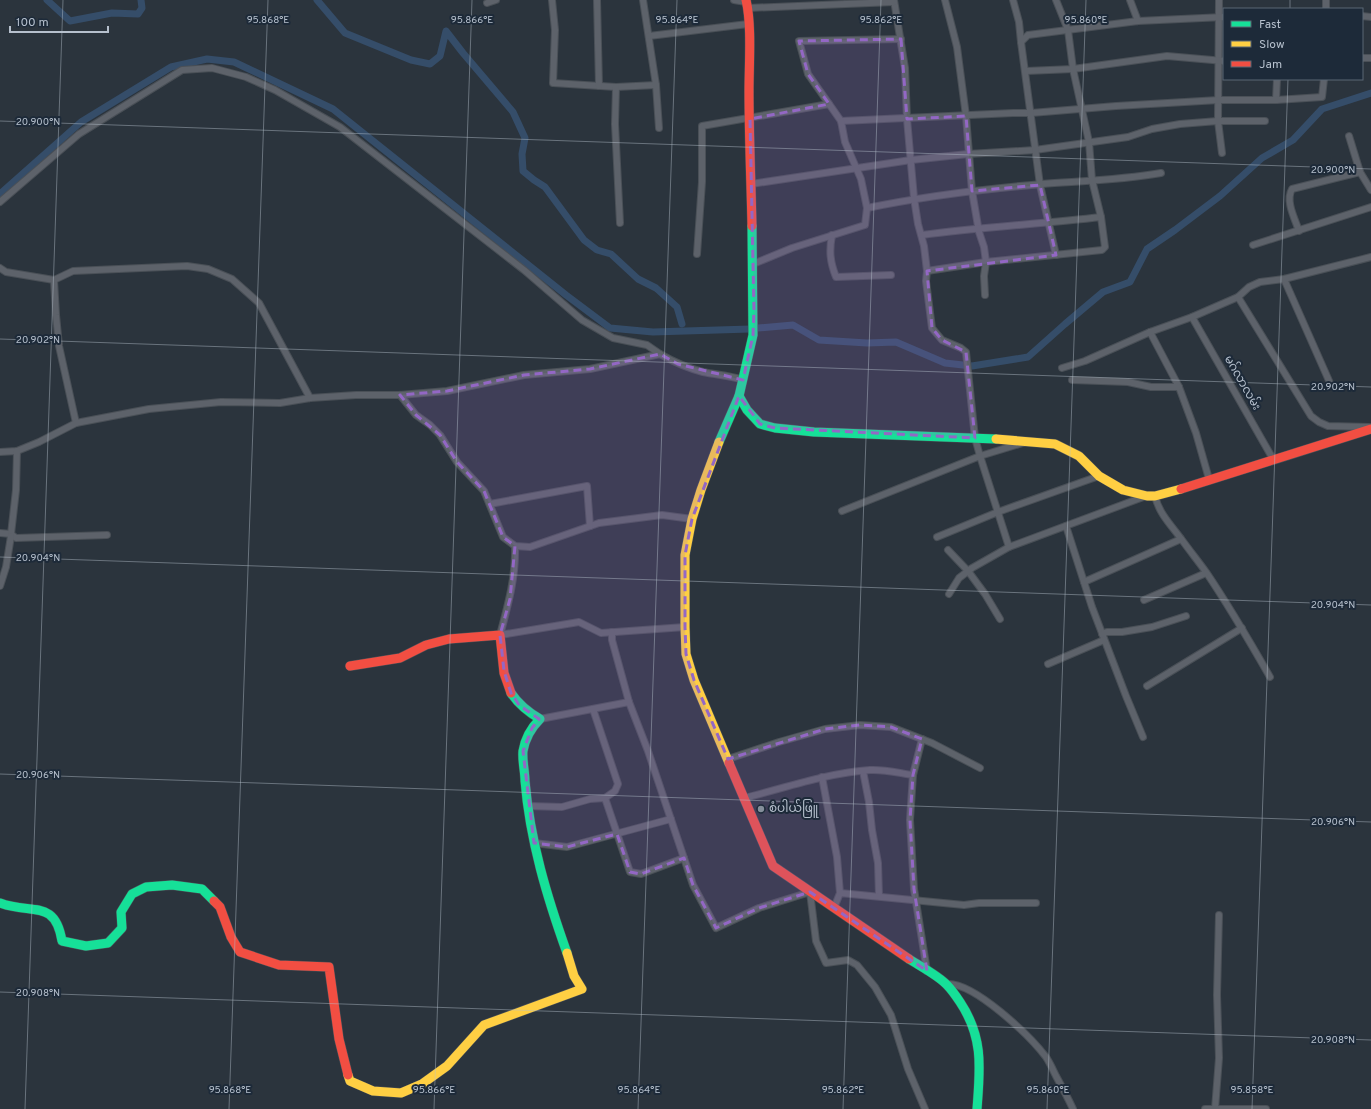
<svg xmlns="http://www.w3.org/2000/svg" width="1371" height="1109" viewBox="0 0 1371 1109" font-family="Overpass,'Noto Sans Myanmar',sans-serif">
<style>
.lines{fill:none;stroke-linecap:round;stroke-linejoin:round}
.canal{stroke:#354d69;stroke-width:7}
.street-casing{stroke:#4a5057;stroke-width:8}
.fast-casing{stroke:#4a5057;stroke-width:10}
.slow-casing{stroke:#4a5057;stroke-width:10}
.jam-casing{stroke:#4a5057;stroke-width:10}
.street{stroke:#5d626a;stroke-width:6}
.fast{stroke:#16e098;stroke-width:9}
.slow{stroke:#ffcf43;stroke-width:9}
.jam{stroke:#f24e42;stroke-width:9}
.marked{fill:#9367c5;fill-opacity:0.2;stroke:#9367c5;stroke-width:3;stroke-dasharray:8 5;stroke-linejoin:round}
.ticks{fill:none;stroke:#b6c0cd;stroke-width:1;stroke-opacity:0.45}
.poi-dot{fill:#858f9b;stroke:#1d2a39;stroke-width:1.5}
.labels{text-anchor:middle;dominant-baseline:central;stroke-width:4;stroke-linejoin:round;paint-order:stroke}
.street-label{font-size:12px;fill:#b6c0cd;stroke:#1d2a39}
.poi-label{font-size:12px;fill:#b6c0cd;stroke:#1d2a39;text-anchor:start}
.ticks-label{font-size:10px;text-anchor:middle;fill:#b6c0cd;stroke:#1d2a39;stroke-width:4;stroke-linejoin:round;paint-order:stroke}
</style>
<rect width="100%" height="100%" fill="#2b343d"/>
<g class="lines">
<g class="canal">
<path d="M47 0 70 21 112 13 138 14 142 8 141 0"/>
<path d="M317 0 345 33 411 60 430 64 440 56 446 31 463 53 513 112 525 138 522 154 523 171 534 180 545 187 584 240 597 250 611 254 638 279 656 288 677 307 682 324"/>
<path d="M0 194 81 122 171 67 207 59 234 62 333 109 566 295 610 328 653 332 750 329"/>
<path d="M758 328 793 325 819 340 867 343 896 342 945 363 972 366 1028 357 1065 324 1103 292 1130 282 1147 249 1175 230 1220 196 1262 158 1293 140 1322 109 1371 93"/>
</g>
<g class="street-casing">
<g id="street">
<path d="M552 0 555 30 553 83 616 87 656 85"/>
<path d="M597 0 599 86"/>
<path d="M643 0 656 85 659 128"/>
<path d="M734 0 746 2"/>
<path d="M894 0 905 68 907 119 914 198 918 224 924 246 927 271 926 281 932 328 942 340 961 348 966 352 975 438 980 456 1009 547"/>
<path d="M945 0 957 47 966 116 972 191 979 232 984 247 986 262 984 276 985 295"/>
<path d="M1013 0 1019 22 1021 42"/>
<path d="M1130 0 1138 21"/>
<path d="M1219 0 1218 121 1222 153"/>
<path d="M487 3 496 0"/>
<path d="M748 8 894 2"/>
<path d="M1326 9V0"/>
<path d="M1362 16 1371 17"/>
<path d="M649 36 748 24"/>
<path d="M1362 58H1371"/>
<path d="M1026 71 1073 69 1167 56 1224 61"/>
<path d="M616 87 615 124 620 223"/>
<path d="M1276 100 1277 79"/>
<path d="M841 121 1013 113H1031L1116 106 1219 100H1276L1322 97 1324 79"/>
<path d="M1349 136 1360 172 1371 190"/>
<path d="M751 184 911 160 968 154 1035 150 1128 137 1152 129 1180 124 1218 121H1265"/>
<path d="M0 202 79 134 182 70 212 68 246 77 275 90 340 127 524 270 582 320 613 338 647 345 660 354"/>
<path d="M867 208C925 196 983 189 1042 184 1082 181 1122 180 1161 173"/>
<path d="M1299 231C1295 219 1285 201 1292 189L1360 172"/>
<path d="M832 235C829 251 830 262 836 277L891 275"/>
<path d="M922 235C981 227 1041 224 1101 217"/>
<path d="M1253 245 1371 207"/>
<path d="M697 254 702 182V126L829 104"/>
<path d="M1056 255 1040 185 1021 42 1028 35 1138 21 1224 17"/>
<path d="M753 264 792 248 865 225 867 208 861 179 845 142 841 121 808 74 799 41 901 39"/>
<path d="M0 268 6 272 54 280 56 315 59 346 76 423"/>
<path d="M927 271 986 262 1102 250 1105 247 1101 217 1092 180 1089 142 1073 69 1068 30 1056 0"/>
<path d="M1284 279 1330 383"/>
<path d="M54 280 73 271 187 266 208 269 232 279 259 303 310 398"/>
<path d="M1192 317 1273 459"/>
<path d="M1150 332 1179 387 1196 433 1209 479"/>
<path d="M1062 368 1085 361 1150 332 1192 317 1238 297"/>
<path d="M1072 380 1128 382 1151 387H1179"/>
<path d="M400 395 416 415 430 425 440 435 457 462 484 491 503 537 515 546 530 547 599 523 662 515 692 519"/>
<path d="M1369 427 1328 426 1319 422 1311 416 1238 297 1249 287 1260 282 1284 279 1371 257"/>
<path d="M0 452 17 451 39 442 76 423 149 409 221 402 280 403 310 398 356 395H400L447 391 524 375 590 369 660 354C674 362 687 368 703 372 717 375 729 375 743 380"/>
<path d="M1155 496C1159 514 1172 526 1182 540 1190 551 1198 561 1206 572 1229 606 1250 642 1270 677"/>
<path d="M490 504 587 486 590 526"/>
<path d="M842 511 980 456 1026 442"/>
<path d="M1066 526 1092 607 1126 696 1143 737"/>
<path d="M0 533 11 534 16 538 107 535"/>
<path d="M11 534 16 490 17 451"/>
<path d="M937 537 998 512 1099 476"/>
<path d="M515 546C516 577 508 605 500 635L579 622 601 633 685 627"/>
<path d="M948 550 968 571 985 594 1000 619"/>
<path d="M1084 582 1181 539"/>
<path d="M0 586 6 567 11 536"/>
<path d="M949 594 959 578 972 568 1009 547 1146 496"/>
<path d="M1144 600 1206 573"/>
<path d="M612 632V640L629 702 648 751 693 885 716 928 759 908 810 892 816 941 826 963 848 960 857 965 875 987 891 1015 908 1069 925 1109"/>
<path d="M1102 634 1107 632H1122L1152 627 1186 616"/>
<path d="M1048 664 1104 640"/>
<path d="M1147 686 1242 628"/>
<path d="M593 709 618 784 615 791 605 798"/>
<path d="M540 719 629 702"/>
<path d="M922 739 913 775 910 820 914 889 927 971"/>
<path d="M728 759 779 742 825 729 860 725 891 727 932 743 980 768"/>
<path d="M863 771 869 802 872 830 878 863 879 896"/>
<path d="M822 777 837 857 840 893"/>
<path d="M744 798C785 788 827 773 870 770 883 769 899 773 913 775"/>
<path d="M528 806 562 807 590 799 605 798 630 872 641 874 684 858"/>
<path d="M534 843 567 847 671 819"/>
<path d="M834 908 840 893 964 905 979 903H1036"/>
<path d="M947 984C974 982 1030 1036 1046 1057 1050 1063 1053 1070 1056 1076 1062 1087 1068 1098 1073 1109"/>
<path d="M1205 1109H1266"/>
<path d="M1215 1109 1219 1058 1217 995 1219 915"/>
</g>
</g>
<g class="fast-casing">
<g id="fast">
<path d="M739 396 747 410 760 424 775 428 814 432 996 439"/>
<path d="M719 442 739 396 753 335 752 226"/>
<path d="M511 693C519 705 528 712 540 719 532 727 525 739 523 751 522 760 525 772 525 781 530 841 547 897 567 953"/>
<path d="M0 903C31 915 55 898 62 941L86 946 108 943 122 928 121 912 132 894 146 887 172 885 202 889 214 901"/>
<path d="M909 959C920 966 939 976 947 985 952 990 956 996 960 1002 984 1038 980 1069 977 1109"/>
</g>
</g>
<g class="slow-casing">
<g id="slow">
<path d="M996 439 1055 444 1079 456 1099 476 1123 490 1147 496H1155L1181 489"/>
<path d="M719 442 701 490 692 519 685 555V627L686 654 694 680 729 763"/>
<path d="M348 1075 350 1081 373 1091 401 1093 422 1084 447 1066 484 1025 582 989 574 976 567 953"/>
</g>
</g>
<g class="jam-casing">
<g id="jam">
<path d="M746 0C752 25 749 64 749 91 749 136 751 181 752 226"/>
<path d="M1181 489 1371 429"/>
<path d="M350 666 400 658 426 645 449 639 500 635 504 673 511 693"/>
<path d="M729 763 773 866 909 959"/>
<path d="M214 901 220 907 231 937 240 952 279 965 329 967 339 1039 348 1075"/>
</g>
</g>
<use href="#street" class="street"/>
<use href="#fast" class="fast"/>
<use href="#slow" class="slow"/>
<use href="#jam" class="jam"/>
</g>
<path class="marked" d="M901 39 907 119 966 116 972 191 1040 185 1056 255 927 271 932 328 942 340 966 352 975 438 775 428 760 424 739 396 692 519 685 555V627L686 654 694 680 728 759 825 729 860 725 891 727 922 739 913 775 910 820 914 889 927 971 810 892 759 908 716 928 693 885 684 858 641 874 630 872 617 834 567 847 534 843 523 751 532 728 539 719 519 705 511 693 504 671 500 635 510 599 515 546 503 537 484 491 457 462 440 435 416 415 400 395 447 391 524 375 590 369 660 354 678 364 743 380 753 335 754 311 750 119 829 104 808 74 799 41Z"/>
<path class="ticks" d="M1290 9V0M0 121 1371 169M0 339 1371 387M0 557 1371 605M0 774 1371 822M0 992 1371 1040M25 1109 63 0M229 1109 268 0M434 1109 472 0M638 1109 677 0M843 1109 881 0M1047 1109 1086 0M1252 1109 1288 79"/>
<circle class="poi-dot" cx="761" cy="809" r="4"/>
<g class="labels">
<g class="street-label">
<text transform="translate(1242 383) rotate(60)">မဂ်လာလမ်း</text>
</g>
<g class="poi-label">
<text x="769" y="809">စံပါယ်ဖြူ</text>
</g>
</g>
<g class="ticks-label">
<text x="268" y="23">95.868°E</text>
<text x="472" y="23">95.866°E</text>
<text x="677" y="23">95.864°E</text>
<text x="881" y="23">95.862°E</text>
<text x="1086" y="23">95.860°E</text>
<text x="38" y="125">20.900°N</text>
<text x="1333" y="173">20.900°N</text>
<text x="38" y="343">20.902°N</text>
<text x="1333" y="390">20.902°N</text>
<text x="38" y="561">20.904°N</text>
<text x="1333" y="608">20.904°N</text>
<text x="38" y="778">20.906°N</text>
<text x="1333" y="825">20.906°N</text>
<text x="38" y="996">20.908°N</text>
<text x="1333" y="1043">20.908°N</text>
<text x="230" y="1093">95.868°E</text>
<text x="434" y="1093">95.866°E</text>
<text x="639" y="1093">95.864°E</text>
<text x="843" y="1093">95.862°E</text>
<text x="1048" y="1093">95.860°E</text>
<text x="1252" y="1093">95.858°E</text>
</g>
<rect x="1223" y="8" width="140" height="72" fill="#1d2a39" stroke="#5a6674"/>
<rect x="1231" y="21" width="20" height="6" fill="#16e098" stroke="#5a6674"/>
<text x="1259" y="28" font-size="12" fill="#b6c0cd">Fast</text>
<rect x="1231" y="41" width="20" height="6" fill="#ffcf43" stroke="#5a6674"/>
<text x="1259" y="48" font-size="12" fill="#b6c0cd">Slow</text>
<rect x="1231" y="61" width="20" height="6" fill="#f24e42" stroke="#5a6674"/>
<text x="1259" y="68" font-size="12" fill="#b6c0cd">Jam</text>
<path d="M10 26v6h98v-6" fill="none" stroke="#b6c0cd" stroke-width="2"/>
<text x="16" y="26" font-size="12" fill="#b6c0cd" stroke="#1d2a39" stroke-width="3" paint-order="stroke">100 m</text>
</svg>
